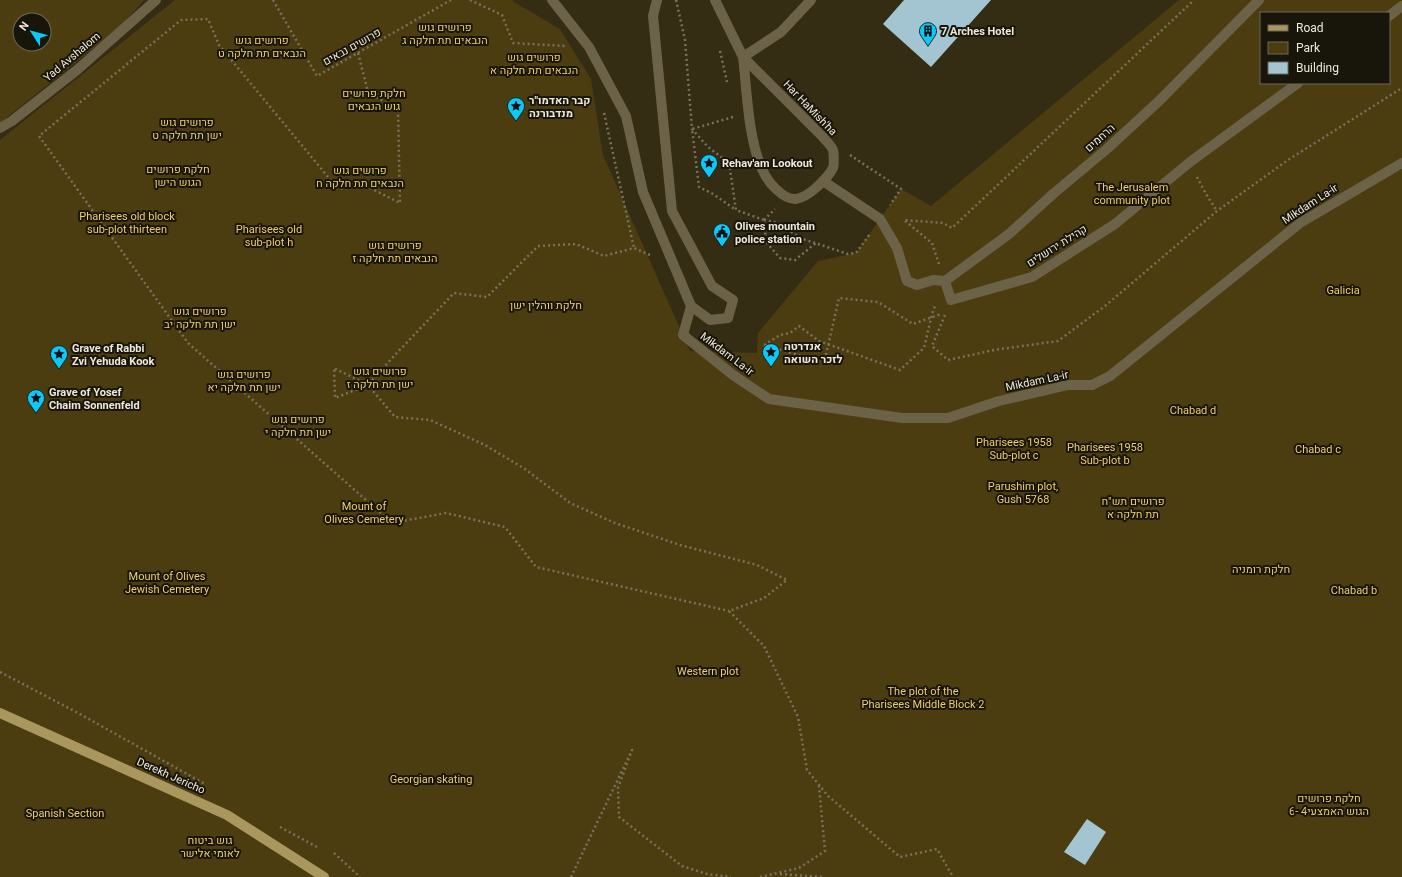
<svg xmlns="http://www.w3.org/2000/svg" width="1402" height="877" viewBox="0 0 1402 877" font-family="Roboto,Heebo,sans-serif">
<style>
.green{fill:#4b3d10;fill-rule:evenodd}
.building{fill:#a3c5d2}
.lines{fill:none;stroke-linecap:round;stroke-linejoin:round}
.path{stroke:#79725d;stroke-width:2.5;stroke-dasharray:2 3;stroke-linecap:butt}
.minor{stroke:#6c6247;stroke-width:10}
.major{stroke:#aa975e;stroke-width:10}
.labels{text-anchor:middle;dominant-baseline:central;stroke-width:4;stroke-linejoin:round;paint-order:stroke}
.park-label{font-size:11px;fill:#eecd6c;stroke:#18150a}
.poi-label{font-size:11px;font-weight:bold;fill:#ede8da;stroke:#18150a;text-anchor:start}
.street-label{font-size:11px;fill:#ede8da;stroke:#18150a}
</style>
<rect width="100%" height="100%" fill="#342c13"/>
<g class="green">
<path d="M0 0H144L120 27 0 123ZM20 20H44V44H20Z"/>
<path d="M175 0H513L514 2 560 29 591 79 603 155 690 351 757 353 758 333 818 261 856 253 901 189 931 206 1179 0H1402V877H0V140ZM1261 13H1389V83H1261Z"/>
</g>
<g class="building">
<path d="M904 0H991L931 67 883 24Z"/>
<path d="M1087 819 1106 832 1085 865 1064 852Z"/>
</g>
<g class="lines">
<g class="path">
<path d="M273 0 317 76 451 0"/>
<path d="M470 0 502 15 513 43 566 46"/>
<path d="M676 0 685 40 692 129 708 147 729 163 741 160"/>
<path d="M720 51 727 82"/>
<path d="M358 53 368 92 398 110 400 203 366 186 338 189 219 45 208 19 181 20 39 136 188 343 392 523 446 513 505 527 536 567 729 611"/>
<path d="M604 113 634 248"/>
<path d="M733 117 692 129 699 187 713 194 736 210"/>
<path d="M850 155 901 189 890 205"/>
<path d="M729 163 736 210 764 220 766 242 780 258 795 260 816 243"/>
<path d="M1197 177 1206 194 1217 211"/>
<path d="M764 220 779 223 800 238 848 254 856 253 870 234"/>
<path d="M764 220 775 209"/>
<path d="M650 255 634 248 604 256 576 244 538 246 487 297 454 293 394 356 368 385 335 398 334 368 368 385 395 417 430 420 485 445 525 469 570 503 615 523 680 545 757 565 787 580 764 598 729 611 764 646 798 717 807 770 828 796 900 857 937 849 953 877"/>
<path d="M939 264 932 243 904 220 943 223 952 228 1194 0"/>
<path d="M945 315 932 346 948 360 994 350 1058 341 1105 306 1217 211 1288 160 1402 88"/>
<path d="M764 345 780 335 790 333 799 326 819 341 900 370 924 348 932 314 935 306"/>
<path d="M765 345 824 363 839 298 878 302 913 324 941 314"/>
<path d="M0 672 78 713 205 784"/>
<path d="M280 827 317 847"/>
<path d="M334 853 360 877"/>
<path d="M780 874 823 877"/>
<path d="M571 877 632 750 618 788 619 817 682 866 707 874 731 877"/>
<path d="M760 877 799 868 825 851 819 786"/>
</g>
<g class="minor">
<path d="M552 0 589 47 626 116 643 192 691 306 710 320 728 318 733 300 712 286 672 211 653 16 657 0"/>
<path d="M715 0 743 57 822 136C825 140 831 145 833 150 834 154 834 165 833 168 827 179 809 197 796 199 783 200 768 182 763 171 748 141 747 90 743 57"/>
<path d="M1389 16 1402 6"/>
<path d="M743 57 781 32 811 0"/>
<path d="M0 128 12 121 77 70 156 0"/>
<path d="M823 181 880 219 897 248 907 281 917 285 933 280 945 281 951 300 1032 277 1115 224 1190 162 1298 83"/>
<path d="M945 281 1009 234 1053 194 1108 148 1160 100 1259 0"/>
<path d="M691 306 683 335 733 375 769 399 902 418H948L999 401 1068 385H1092L1110 376 1300 223 1402 163"/>
</g>
<path class="major" d="M0 713 227 815 324 877"/>
</g>
<defs>
<g id="building-pin" transform="scale(0.9)"><path d="M0 17L-7.5 6A9.5 9.5 0 1 1 7.5 6Z" fill="#09cafa" stroke="#18150a"/><path d="M-4-6H4V6H1V3H-1V6H-4ZM-2.5-4.3h1.7v1.8h-1.7ZM.8-4.3h1.7v1.8H.8ZM-2.5-1h1.7V.8h-1.7ZM.8-1h1.7V.8H.8Z" fill="#111"/></g>
<g id="sight-pin" transform="scale(0.9)"><path d="M0 17L-7.5 6A9.5 9.5 0 1 1 7.5 6Z" fill="#09cafa" stroke="#18150a"/><path d="M0-6L1.8-2.2L6-1.7L2.9 1.2L3.7 5.4L0 3.3L-3.7 5.4L-2.9 1.2L-6-1.7L-1.8-2.2Z" fill="#111"/></g>
<g id="civic-pin" transform="scale(0.9)"><path d="M0 17L-7.5 6A9.5 9.5 0 1 1 7.5 6Z" fill="#09cafa" stroke="#18150a"/><path d="M-.6-6.5H3V-4.5H.6V-3L4-1V1h2V6H-6V1h2V-1L-.6-3ZM-1.2 2.5V6h2.4V2.5Z" fill="#111"/></g>
</defs>
<g fill-rule="evenodd">
<use href="#building-pin" x="928" y="31"/>
<use href="#sight-pin" x="516" y="106"/>
<use href="#sight-pin" x="709" y="163"/>
<use href="#civic-pin" x="722" y="232"/>
<use href="#sight-pin" x="771" y="352"/>
<use href="#sight-pin" x="59" y="354"/>
<use href="#sight-pin" x="36" y="398"/>
</g>
<g class="labels">
<g class="park-label">
<text x="445" y="27">פרושים גוש<tspan x="445" dy="13">הנבאים תת חלקה ג</tspan></text>
<text x="262" y="40">פרושים גוש<tspan x="262" dy="13">הנבאים תת חלקה ט</tspan></text>
<text x="534" y="57">פרושים גוש<tspan x="534" dy="13">הנבאים תת חלקה א</tspan></text>
<text x="374" y="93">חלקת פרושים<tspan x="374" dy="13">גוש הנבאים</tspan></text>
<text x="187" y="122">פרושים גוש<tspan x="187" dy="13">ישן תת חלקה ט</tspan></text>
<text x="178" y="169">חלקת פרושים<tspan x="178" dy="13">הגוש הישן</tspan></text>
<text x="360" y="170">פרושים גוש<tspan x="360" dy="13">הנבאים תת חלקה ח</tspan></text>
<text x="1132" y="187">The Jerusalem<tspan x="1132" dy="13">community plot</tspan></text>
<text x="127" y="216">Pharisees old block<tspan x="127" dy="13">sub-plot thirteen</tspan></text>
<text x="269" y="229">Pharisees old<tspan x="269" dy="13">sub-plot h</tspan></text>
<text x="395" y="245">פרושים גוש<tspan x="395" dy="13">הנבאים תת חלקה ז</tspan></text>
<text x="1343" y="290">Galicia</text>
<text x="546" y="305">חלקת ווהלין ישן</text>
<text x="200" y="311">פרושים גוש<tspan x="200" dy="13">ישן תת חלקה יב</tspan></text>
<text x="380" y="371">פרושים גוש<tspan x="380" dy="13">ישן תת חלקה ז</tspan></text>
<text x="244" y="374">פרושים גוש<tspan x="244" dy="13">ישן תת חלקה יא</tspan></text>
<text x="1193" y="410">Chabad d</text>
<text x="298" y="419">פרושים גוש<tspan x="298" dy="13">ישן תת חלקה י</tspan></text>
<text x="1014" y="442">Pharisees 1958<tspan x="1014" dy="13">Sub-plot c</tspan></text>
<text x="1105" y="447">Pharisees 1958<tspan x="1105" dy="13">Sub-plot b</tspan></text>
<text x="1318" y="449">Chabad c</text>
<text x="1023" y="486">Parushim plot,<tspan x="1023" dy="13">Gush 5768</tspan></text>
<text x="1133" y="501">פרושים תש"ח<tspan x="1133" dy="13">תת חלקה א</tspan></text>
<text x="364" y="506">Mount of<tspan x="364" dy="13">Olives Cemetery</tspan></text>
<text x="1261" y="569">חלקת רומניה</text>
<text x="167" y="576">Mount of Olives<tspan x="167" dy="13">Jewish Cemetery</tspan></text>
<text x="1354" y="590">Chabad b</text>
<text x="708" y="671">Western plot</text>
<text x="923" y="691">The plot of the<tspan x="923" dy="13">Pharisees Middle Block 2</tspan></text>
<text x="431" y="779">Georgian skating</text>
<text x="1329" y="798">חלקת פרושים<tspan x="1329" dy="13">הגוש האמצעי4 -6</tspan></text>
<text x="65" y="813">Spanish Section</text>
<text x="210" y="840">גוש ביטוח<tspan x="210" dy="13">לאומי אלישר</tspan></text>
</g>
<g class="poi-label">
<text x="941" y="31">7 Arches Hotel</text>
<text x="529" y="100">קבר האדמו"ר<tspan x="529" dy="13">מנדבורנה</tspan></text>
<text x="722" y="163">Rehav'am Lookout</text>
<text x="735" y="226">Olives mountain<tspan x="735" dy="13">police station</tspan></text>
<text x="784" y="346">אנדרטה<tspan x="784" dy="13">לזכר השואה</tspan></text>
<text x="72" y="348">Grave of Rabbi<tspan x="72" dy="13">Zvi Yehuda Kook</tspan></text>
<text x="49" y="392">Grave of Yosef<tspan x="49" dy="13">Chaim Sonnenfeld</tspan></text>
</g>
<g class="street-label">
<text transform="translate(352 47) rotate(-29)">פרושים נבאים</text>
<text transform="translate(72 57) rotate(-40)">Yad Avshalom</text>
<text transform="translate(810 108) rotate(46)">Har HaMish'ha</text>
<text transform="translate(1100 138) rotate(-42)">הרחמים</text>
<text transform="translate(1310 204) rotate(-33)">Mikdam La-ir</text>
<text transform="translate(1057 246) rotate(-32)">קהילת ירושלים</text>
<text transform="translate(727 354) rotate(37)">Mikdam La-ir</text>
<text transform="translate(1037 381) rotate(-12)">Mikdam La-ir</text>
<text transform="translate(171 776) rotate(24)">Derekh Jericho</text>
</g>
</g>
<rect x="1260" y="12" width="130" height="72" fill="#18150a" stroke="#6d695d"/>
<rect x="1268" y="25" width="20" height="6" fill="#aa975e" stroke="#6d695d"/>
<text x="1296" y="32" font-size="12" fill="#ede8da">Road</text>
<rect x="1268" y="42" width="20" height="12" fill="#4b3d10" stroke="#6d695d"/>
<text x="1296" y="52" font-size="12" fill="#ede8da">Park</text>
<rect x="1268" y="62" width="20" height="12" fill="#a3c5d2" stroke="#6d695d"/>
<text x="1296" y="72" font-size="12" fill="#ede8da">Building</text>
<g transform="translate(32 32) rotate(306)"><circle r="19" fill="#18150a" stroke="#6d695d"/>
<path d="M0-3L7 15L0 10L-7 15Z" fill="#09cafa"/>
<text y="-6" font-size="11" font-weight="bold" text-anchor="middle" fill="#ede8da">N</text>
</g>
</svg>
